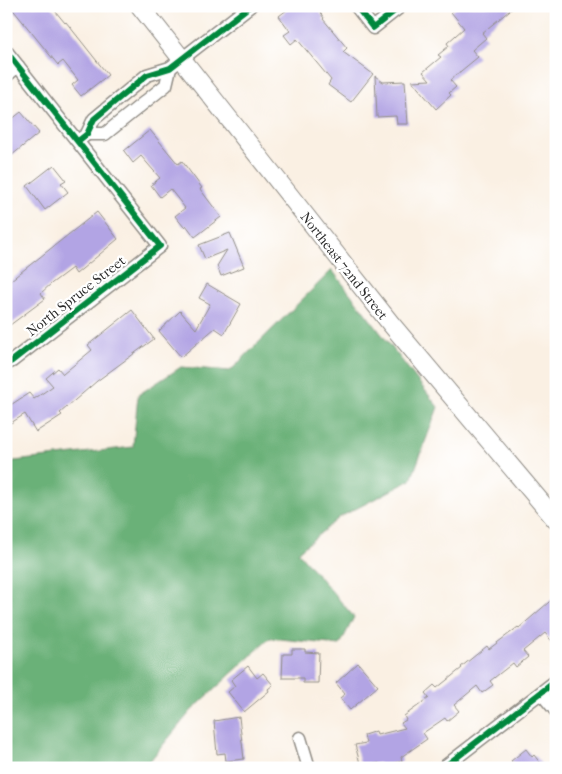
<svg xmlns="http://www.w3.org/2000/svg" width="562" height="774" viewBox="0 0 562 774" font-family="'IM FELL French Canon',serif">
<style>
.forest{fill:#6ab178;stroke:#4a6e52}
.building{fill:#b2a4e4}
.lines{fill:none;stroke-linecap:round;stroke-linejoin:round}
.minor-casing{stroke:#928e87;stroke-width:15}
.secondary-casing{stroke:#928e87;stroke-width:20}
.minor{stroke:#fff;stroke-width:12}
.secondary{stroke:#fff;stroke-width:18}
.cycleway-casing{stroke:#fff;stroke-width:9}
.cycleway{stroke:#00873e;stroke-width:6}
.labels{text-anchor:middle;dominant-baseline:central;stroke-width:4.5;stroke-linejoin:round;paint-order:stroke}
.street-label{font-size:14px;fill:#2b2b2b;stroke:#fff}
</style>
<rect width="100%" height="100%" fill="#fff"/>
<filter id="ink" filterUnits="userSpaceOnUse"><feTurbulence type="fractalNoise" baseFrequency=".02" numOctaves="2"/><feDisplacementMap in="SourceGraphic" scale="10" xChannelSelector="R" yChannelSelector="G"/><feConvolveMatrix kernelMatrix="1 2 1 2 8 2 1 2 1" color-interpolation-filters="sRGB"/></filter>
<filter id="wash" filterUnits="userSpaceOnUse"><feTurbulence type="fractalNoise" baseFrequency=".0096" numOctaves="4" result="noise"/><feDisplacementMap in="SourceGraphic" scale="20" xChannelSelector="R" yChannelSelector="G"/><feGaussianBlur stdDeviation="1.12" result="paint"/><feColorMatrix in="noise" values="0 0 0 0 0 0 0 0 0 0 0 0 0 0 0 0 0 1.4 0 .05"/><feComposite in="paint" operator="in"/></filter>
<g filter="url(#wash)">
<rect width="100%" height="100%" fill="#faf0e3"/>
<path class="forest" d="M332 270 438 407 411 480 340 517 298 552 354 617 340 645 270 638 191 711 144 768H6V462L133 447 138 395 181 367 230 371Z"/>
<g id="blocks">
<g class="building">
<path d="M10 6H51L65 23 66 22 108 75 81 96 72 85 78 80 63 61 58 65Z"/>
<path d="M292 6H315L324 18 323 19 347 48 343 52 373 74 351 102 328 85 331 80 297 39 291 44 284 35 290 31 279 16Z"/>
<path d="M458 6H515L482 33 486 38 472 50 478 57 450 80 456 87 449 93 451 95 436 109 412 81 430 80 423 72 441 57 438 55 449 46 447 43 464 28 451 12Z"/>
<path d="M375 76 383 82 405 81 408 124H397L396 116 377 117Z"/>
<path d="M21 112 39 133 6 160V124Z"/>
<path d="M150 130 178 164 182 161 202 188 200 189 221 217 195 237 186 225 184 227 175 216 185 208 170 189 160 197 151 185 160 178 141 156 133 163 124 151Z"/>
<path d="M54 165 66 180 61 183 68 192 45 210 27 186Z"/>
<path d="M97 212 118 239 76 274 72 268 52 283 41 293 45 299 6 328V284Z"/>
<path d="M230 233 244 267 221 276 217 266 227 250 205 259 199 245Z"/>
<path d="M207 284 241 304 224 334 215 328 181 357 159 331 180 311 196 329 210 304 199 298Z"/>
<path d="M132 310 154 339 97 381 60 413 62 415 36 432 25 414 6 426V408L29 393 34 399 53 386 46 378 58 368 63 374 92 350 88 345Z"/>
<path d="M556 596V646L545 633 523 651 528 657 516 667 513 663 490 681 493 685 482 693 477 686 454 705 459 711 447 721 445 718 423 733 427 739 401 757 402 761 380 767 379 763 361 767 355 745 366 743 364 735 376 731 377 735 405 728 401 723 406 720 404 716 429 698 425 693 434 685 437 688 462 668 461 667 487 646 489 649 518 627 519 628Z"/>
<path d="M292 649H305V652L319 653 318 683H303V678H282L283 654H292Z"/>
<path d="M358 663 378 686 350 710 340 698 345 694 336 683Z"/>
<path d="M248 666 257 678 263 673 273 685 268 689 269 691 244 712 228 692 235 686 231 680Z"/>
<path d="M239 717 244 759 226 761 225 753 217 754 214 721Z"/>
<path d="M526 749 532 757 534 755 544 768H517L511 761Z"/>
</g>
</g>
</g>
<g filter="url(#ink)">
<use href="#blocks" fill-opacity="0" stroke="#928e87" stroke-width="1"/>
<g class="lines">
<g class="minor-casing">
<g id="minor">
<path d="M356 6 373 28 401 6"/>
<path d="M6 51 160 246 12 361 6 364"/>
<path d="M6 76 18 66"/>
<path d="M87 134H105L166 85 170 68"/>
<path d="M78 141 87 134 94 119 147 75 170 68 250 6"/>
<path d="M541 693 556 711"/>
<path d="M300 738 309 768"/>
<path d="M443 768 556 681"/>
</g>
</g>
<g class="secondary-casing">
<path id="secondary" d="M140 6 391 324 556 520"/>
</g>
<use href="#minor" class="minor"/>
<use href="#secondary" class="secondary"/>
<g class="cycleway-casing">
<g id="cycleway">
<path d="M356 6 373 28 401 6"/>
<path d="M6 51 160 246 12 361 6 364"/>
<path d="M78 141 87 134 94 119 147 75 170 68 250 6"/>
<path d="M443 768 556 681"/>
</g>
</g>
<use href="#cycleway" class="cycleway"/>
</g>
</g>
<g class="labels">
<g class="street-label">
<text transform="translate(344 266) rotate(52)">Northeast 72nd Street</text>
<text transform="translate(76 296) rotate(-38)">North Spruce Street</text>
</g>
</g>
<rect width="562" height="774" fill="none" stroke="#fff" stroke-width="25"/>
</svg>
